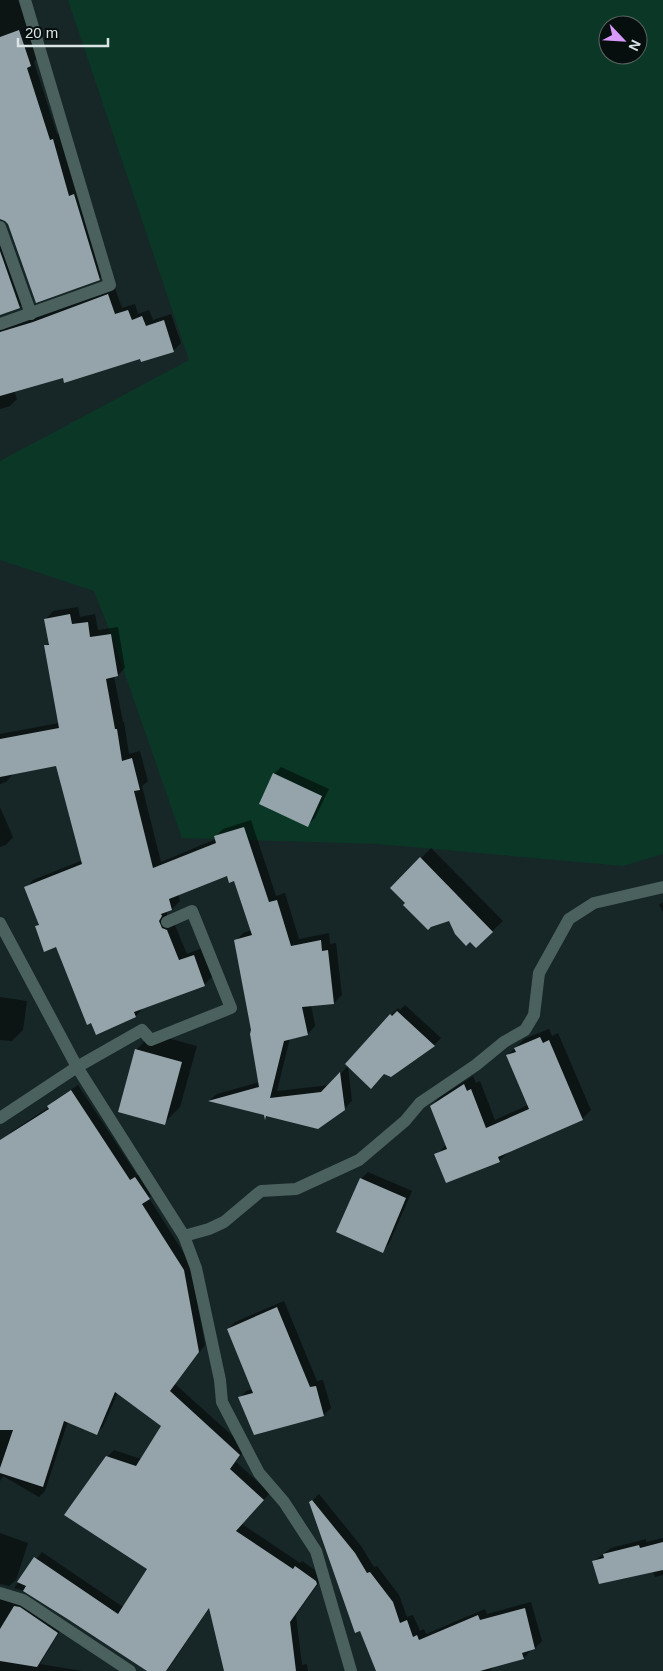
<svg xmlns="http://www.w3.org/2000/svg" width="663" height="1671" viewBox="0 0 663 1671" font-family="Arial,sans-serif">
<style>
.green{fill:#0b3826;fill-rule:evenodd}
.shadow{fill:#0007}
.building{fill:#95a4ab}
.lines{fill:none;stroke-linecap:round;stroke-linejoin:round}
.minor{stroke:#4a615d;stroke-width:12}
</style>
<rect width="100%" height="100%" fill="#172627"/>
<path class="green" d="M68 0H663V854L623 866 378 844 182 838 111 634 94 591 0 560V461L189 360ZM608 25H638V55H608Z"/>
<g class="shadow">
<path d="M0 0H18L37 58 34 62 57 134 59 133 106 272 99 279 9 224 2 218H0Z"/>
<path d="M0 225 27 300 20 307 0 314Z"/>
<path d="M115 288 122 308 135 304 138 314 149 310 153 320 171 314 181 343 174 350 142 361 141 357 14 390 17 399 10 406 0 409V321L11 325Z"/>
<path d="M78 607 80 617 95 614 98 630 118 627 125 668 118 675 114 676 123 722H124L129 754 140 751 148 781 142 786 161 862 216 839 215 837 223 829 251 820 276 896 285 893 299 939 329 933 330 944 336 943 342 995 334 1003 311 1005 315 1026 308 1034 290 1038 277 1091 330 1085 348 1066 352 1101 344 1109 268 1115 266 1118 265 1114 210 1100 217 1094 260 1082 253 1030 236 941 243 933 252 930 235 880 227 874 178 894 180 901 172 909 167 910V917L174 923 187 954 202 948 212 977 205 984 144 1007 136 1016 97 1033 56 946 36 927 39 923 26 888 33 880 83 860 57 765 13 774 6 782 0 784V734L59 723 45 646 50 642 46 619 53 611Z"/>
<path d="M281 767 329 789 315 818 308 825 274 774Z"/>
<path d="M0 807 13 837 6 845 0 847Z"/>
<path d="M431 848 503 921 476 946 450 919 428 929 392 888Z"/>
<path d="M663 902V912L659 905Z"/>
<path d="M0 997 27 1001 23 1030 12 1041 0 1040Z"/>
<path d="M405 1005 441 1038 434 1045 390 1076 384 1073 347 1064 391 1015 398 1008 400 1010Z"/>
<path d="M549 1029 552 1036 558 1033 591 1110 582 1119 508 1152 499 1161 436 1155 446 1145 431 1106 440 1097 473 1076 476 1083 480 1081 495 1120 528 1105 507 1056 524 1039Z"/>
<path d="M152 1034 197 1046 180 1107 164 1123 136 1050Z"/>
<path d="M78 1085 137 1175 142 1172 156 1191 149 1198 190 1263 205 1345 175 1384 246 1448 236 1462 270 1493 242 1524 300 1563 302 1561 322 1575 323 1577 296 1615 302 1665 307 1664 308 1671H225L210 1607 167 1671H148L28 1592 14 1588 42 1552 123 1607 152 1564 107 1457 114 1450 141 1459 163 1426 118 1392 103 1427 96 1433 68 1421 45 1491 39 1497 3 1476 0 1481V1145L11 1132 49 1107V1106L55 1100Z"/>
<path d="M368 1172 412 1191 389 1244 382 1251 361 1179Z"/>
<path d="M284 1301 317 1381 323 1380 331 1408 324 1415 255 1433 240 1398 246 1391 253 1389 228 1329 235 1322Z"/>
<path d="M319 1494 361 1546 374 1567 377 1566 399 1595 407 1617 413 1615 420 1631 424 1629 426 1634 485 1609 487 1614 531 1602 542 1641 535 1648 530 1649V1651L524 1658 495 1666 489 1671H377L311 1502Z"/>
<path d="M0 1533 28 1543 16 1580 9 1586 0 1584Z"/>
<path d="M663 1538V1575L655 1577 653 1571 594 1561 611 1548 646 1539V1542Z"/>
<path d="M0 1592 63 1626 40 1664 82 1671H0Z"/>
</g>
<g class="building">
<path d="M19 30 31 66 27 68 50 140 53 139 69 196 74 194 100 280 36 303 8 224 5 221 0 219V37Z"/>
<path d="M0 251 20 308 0 315Z"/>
<path d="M108 294 115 314 128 310 132 320 142 316 146 326 164 320 174 352 141 362 140 359 64 383 63 378 0 396V332L33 322Z"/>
<path d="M70 614 72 624 88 622 90 637 111 634 118 676 106 679 115 729H117L122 761 132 758 140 790 134 791 153 868 216 843 214 836 244 827 269 902 277 900 291 946 321 940 322 951 328 950 334 1004 302 1007 308 1035 284 1041 270 1098 321 1092 340 1072 345 1110 318 1129 266 1116 265 1120 264 1115 208 1101 259 1087 250 1034 251 1030 234 940 252 935 234 881 229 883 227 876 169 899 172 910 161 914 162 916 159 921 162 928 167 930 179 960 194 955 205 986 134 1012 136 1017 96 1035 91 1023 87 1025 56 947 44 952 35 926 39 925 24 887 82 864 56 766 0 777V739L59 728 44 645H49L44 619Z"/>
<path d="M273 773 322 796 308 827 259 804Z"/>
<path d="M420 857 493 932 476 948 470 942 466 946 455 934 449 921 431 927 428 930 403 905 405 903 390 888Z"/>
<path d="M397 1011 435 1046 391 1077 384 1074 371 1089 345 1064 390 1014 392 1016Z"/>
<path d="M540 1037 543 1043 549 1040 583 1120 498 1157 500 1162 446 1183 434 1154 447 1149 430 1106 464 1084 467 1091 471 1089 486 1128 529 1109 506 1055 516 1052 514 1048Z"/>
<path d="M135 1049 182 1062 165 1125 118 1112Z"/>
<path d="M71 1090 130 1180 135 1177 150 1199 142 1204 184 1270 199 1352 170 1391 240 1455 230 1469 264 1500 236 1531 293 1569 295 1566 316 1581 317 1584 290 1622 296 1671H224L209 1608 166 1671H147L66 1618 23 1591 26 1586 17 1582 34 1557 118 1614 147 1569 64 1515 106 1456 136 1466 161 1426 115 1392 97 1435 64 1421 43 1487 0 1473V1468L13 1430H0V1140L49 1109 47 1106Z"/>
<path d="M360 1178 406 1198 383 1253 336 1232Z"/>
<path d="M277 1307 310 1387 316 1386 324 1416 254 1435 238 1397 253 1393 227 1329Z"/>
<path d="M312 1500 355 1553 367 1573 370 1572 393 1602 400 1623 407 1620 413 1637 417 1635 419 1640 478 1615 480 1620 525 1608 535 1649 522 1653 524 1659 480 1671H376L360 1631 355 1633 309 1502Z"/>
<path d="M663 1542V1570L599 1584 592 1561 604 1558 603 1554 639 1545 640 1548Z"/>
<path d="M14 1606 20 1607 58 1633 37 1667 0 1661V1629Z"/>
</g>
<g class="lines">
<g class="minor">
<path d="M0 227 31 314"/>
<path d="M0 324 110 285 25 0"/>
<path d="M0 923 77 1067 184 1236 196 1268 220 1380 222 1402 259 1473 284 1502 316 1551 351 1671"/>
<path d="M0 1118 77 1067 142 1030 151 1040 231 1008 192 911 167 922"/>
<path d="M184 1236 209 1229 224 1222 261 1191 296 1189 359 1160 405 1121 420 1103 476 1065 504 1042 525 1030 534 1015 539 973 569 919 594 903 663 887"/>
<path d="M0 1593 23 1600 130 1671"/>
</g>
</g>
<g transform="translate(623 40) rotate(115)"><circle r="24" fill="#070e0e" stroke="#5c6464"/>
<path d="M0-4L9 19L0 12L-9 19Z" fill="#d89af8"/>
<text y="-8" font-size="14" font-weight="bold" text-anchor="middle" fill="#dbe4e5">N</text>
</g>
<path d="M18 38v8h90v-8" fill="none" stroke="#dbe4e5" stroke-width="2.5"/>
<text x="25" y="38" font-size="15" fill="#dbe4e5" stroke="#070e0e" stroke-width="4" paint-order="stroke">20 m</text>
</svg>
